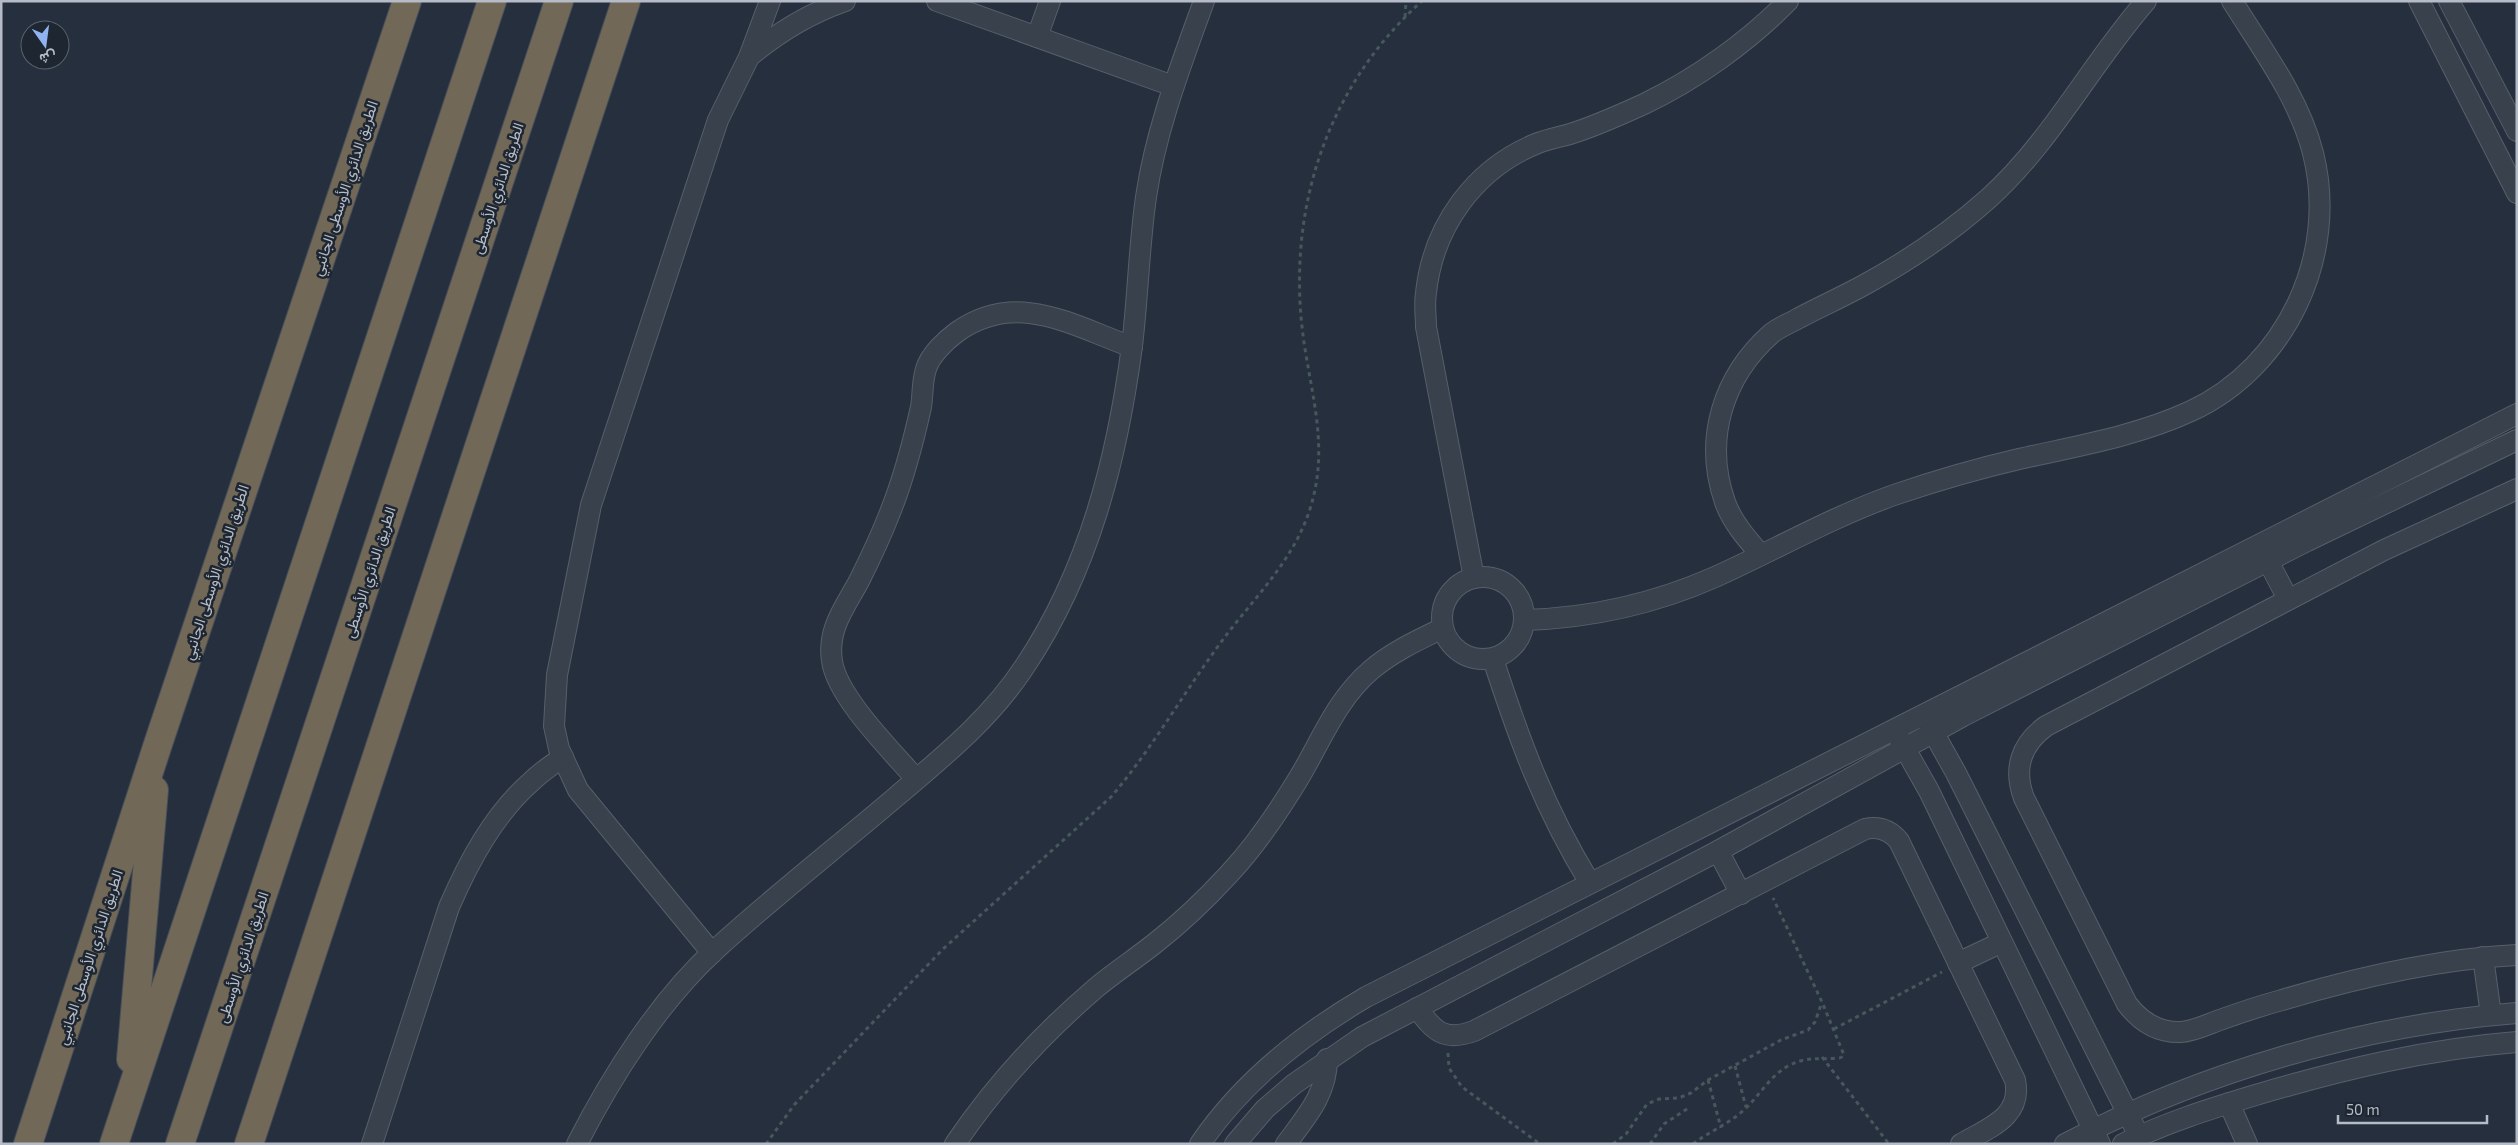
<svg xmlns="http://www.w3.org/2000/svg" width="2518" height="1145" viewBox="0 0 2518 1145" font-family="'Exo 2',Vazirmatn,sans-serif">
<style>
.lines{fill:none;stroke-linecap:round;stroke-linejoin:round}
.street-casing{stroke:#575f6b;stroke-width:22}
.highway-casing{stroke:#444c58;stroke-width:30}
.path{stroke:#46585b;stroke-width:3;stroke-dasharray:4 4;stroke-linecap:butt}
.street{stroke:#39414d;stroke-width:20}
.highway{stroke:#726857;stroke-width:28}
.labels{text-anchor:middle;dominant-baseline:central;stroke-width:5;stroke-linejoin:round;paint-order:stroke}
.street-label{font-size:15px;fill:#b5bcc8;stroke:#1e2632}
</style>
<rect width="100%" height="100%" fill="#262f3d"/>
<g class="lines">
<g class="street-casing">
<g id="street">
<path d="M937 1 1173 86"/>
<path d="M2419 1 2517 193"/>
<path d="M2449 1 2517 131"/>
<path d="M1037 37 1050 1"/>
<path d="M751 55C779 32 810 13 845 1"/>
<path d="M2517 489 2384 550 2046 726C2021 744 2013 769 2024 798L2127 1004C2140 1021 2158 1033 2181 1032 2194 1031 2206 1025 2217 1021 2239 1013 2260 1006 2282 1000 2359 977 2437 959 2517 955"/>
<path d="M1761 555C1747 539 1732 522 1725 502 1703 439 1723 376 1772 333 1780 327 1790 323 1799 318 1820 307 1842 297 1864 285 1908 261 1951 232 1989 198 2051 142 2091 64 2146 1"/>
<path d="M2268 561 2288 599"/>
<circle cx="1483" cy="618" r="41"/>
<path d="M1474 578 1426 327C1426 316 1424 304 1426 293 1433 226 1475 168 1538 143 1548 139 1560 137 1570 134 1596 126 1620 115 1644 104 1696 79 1748 42 1788 1"/>
<path d="M1525 620C1590 618 1656 603 1715 577 1775 550 1832 517 1894 495 1935 481 1976 469 2019 459 2077 446 2137 436 2191 411 2286 367 2339 255 2313 153 2299 98 2262 49 2232 1"/>
<path d="M1493 659C1520 742 1544 808 1590 883"/>
<path d="M1927 721 1956 773 2139 1136"/>
<path d="M1899 738 1929 791 2100 1144"/>
<path d="M916 779C892 751 837 697 832 661 827 629 845 607 859 581 870 559 880 538 889 515 903 481 913 443 921 407 923 395 922 381 926 369 930 355 946 340 957 332 1017 290 1071 325 1132 347"/>
<path d="M1718 851 1741 894"/>
<path d="M712 953 578 790 559 749 554 726 557 675 591 505 718 120 749 57 770 1"/>
<path d="M2483 957 2491 1015"/>
<path d="M1958 963 2002 942"/>
<path d="M1417 1008C1434 1031 1444 1042 1474 1031L1865 829C1879 826 1890 830 1899 841L2015 1080C2023 1117 1988 1128 1961 1144"/>
<path d="M2229 1103 2247 1144"/>
<path d="M372 1144 449 907C469 861 494 814 532 781 541 772 552 765 563 757"/>
<path d="M577 1144C611 1077 659 1001 715 950 773 897 836 848 897 796 944 756 991 718 1025 666 1089 570 1117 459 1132 346 1138 296 1139 246 1146 197 1156 129 1181 65 1204 1"/>
<path d="M955 1144C995 1085 1043 1033 1097 987 1115 972 1135 959 1154 944 1181 923 1206 899 1229 874 1256 845 1279 811 1300 776 1322 739 1337 699 1371 670 1392 652 1418 640 1443 628"/>
<path d="M1200 1144C1242 1082 1303 1034 1366 997L2517 414"/>
<path d="M1235 1144 1265 1109 1294 1084 1362 1037 1718 851 1963 716 2307 541 2517 440"/>
<path d="M1286 1144C1306 1117 1327 1094 1327 1059"/>
<path d="M2065 1144C2202 1072 2363 1025 2517 1013"/>
<path d="M2123 1144C2166 1122 2213 1108 2259 1094 2344 1069 2428 1049 2517 1042"/>
</g>
</g>
<g class="highway-casing">
<g id="highway">
<path d="M131 1059 154 790"/>
<path d="M28 1144 159 741 407 1"/>
<path d="M114 1144 492 1"/>
<path d="M180 1144 559 1"/>
<path d="M249 1144 626 1"/>
</g>
</g>
<g class="path">
<path d="M1405 17 1406 1"/>
<path d="M1834 1029 1942 972"/>
<path d="M1448 1053 1449 1068 1462 1087 1540 1144"/>
<path d="M1822 1057 1889 1144"/>
<path d="M1735 1066 1746 1107"/>
<path d="M1708 1080 1721 1128"/>
<path d="M766 1144 794 1105 943 949 1111 797C1156 744 1189 683 1231 629 1261 591 1295 556 1310 509 1328 452 1314 405 1305 349 1284 219 1323 90 1422 1"/>
<path d="M1613 1144 1626 1134 1647 1104 1659 1099 1679 1098 1691 1093 1708 1080 1781 1040 1808 1030 1815 1022 1822 1002"/>
<path d="M1650 1144 1664 1124 1690 1107"/>
<path d="M1693 1144C1710 1131 1729 1124 1745 1109 1760 1095 1769 1077 1788 1066 1807 1056 1818 1060 1837 1058 1841 1058 1841 1058 1844 1055L1822 1002 1773 898"/>
</g>
<use href="#street" class="street"/>
<use href="#highway" class="highway"/>
</g>
<g class="labels">
<g class="street-label">
<text transform="translate(344 188) rotate(-72)">الطريق الدائري الأوسطى الجانبي</text>
<text transform="translate(497 188) rotate(-72)">الطريق الدائري الأوسطى</text>
<text transform="translate(215 572) rotate(-72)">الطريق الدائري الأوسطى الجانبي</text>
<text transform="translate(369 572) rotate(-72)">الطريق الدائري الأوسطى</text>
<text transform="translate(89 957) rotate(-72)">الطريق الدائري الأوسطى الجانبي</text>
<text transform="translate(242 957) rotate(-72)">الطريق الدائري الأوسطى</text>
</g>
</g>
<rect width="2518" height="1145" fill="none" stroke="#b5bcc8" stroke-width="5"/>
<g transform="translate(45 45) rotate(166)"><circle r="24" fill="#1e2632" stroke="#5a626e"/>
<path d="M0-4L9 19L0 12L-9 19Z" fill="#91b4f1"/>
<text y="-8" font-size="14" font-weight="bold" text-anchor="middle" fill="#b5bcc8">ش</text>
</g>
<path d="M2338 1115v8h149v-8" fill="none" stroke="#b5bcc8" stroke-width="2.5"/>
<text x="2346" y="1115" font-size="15" fill="#b5bcc8" stroke="#1e2632" stroke-width="4" paint-order="stroke">50 m</text>
</svg>
